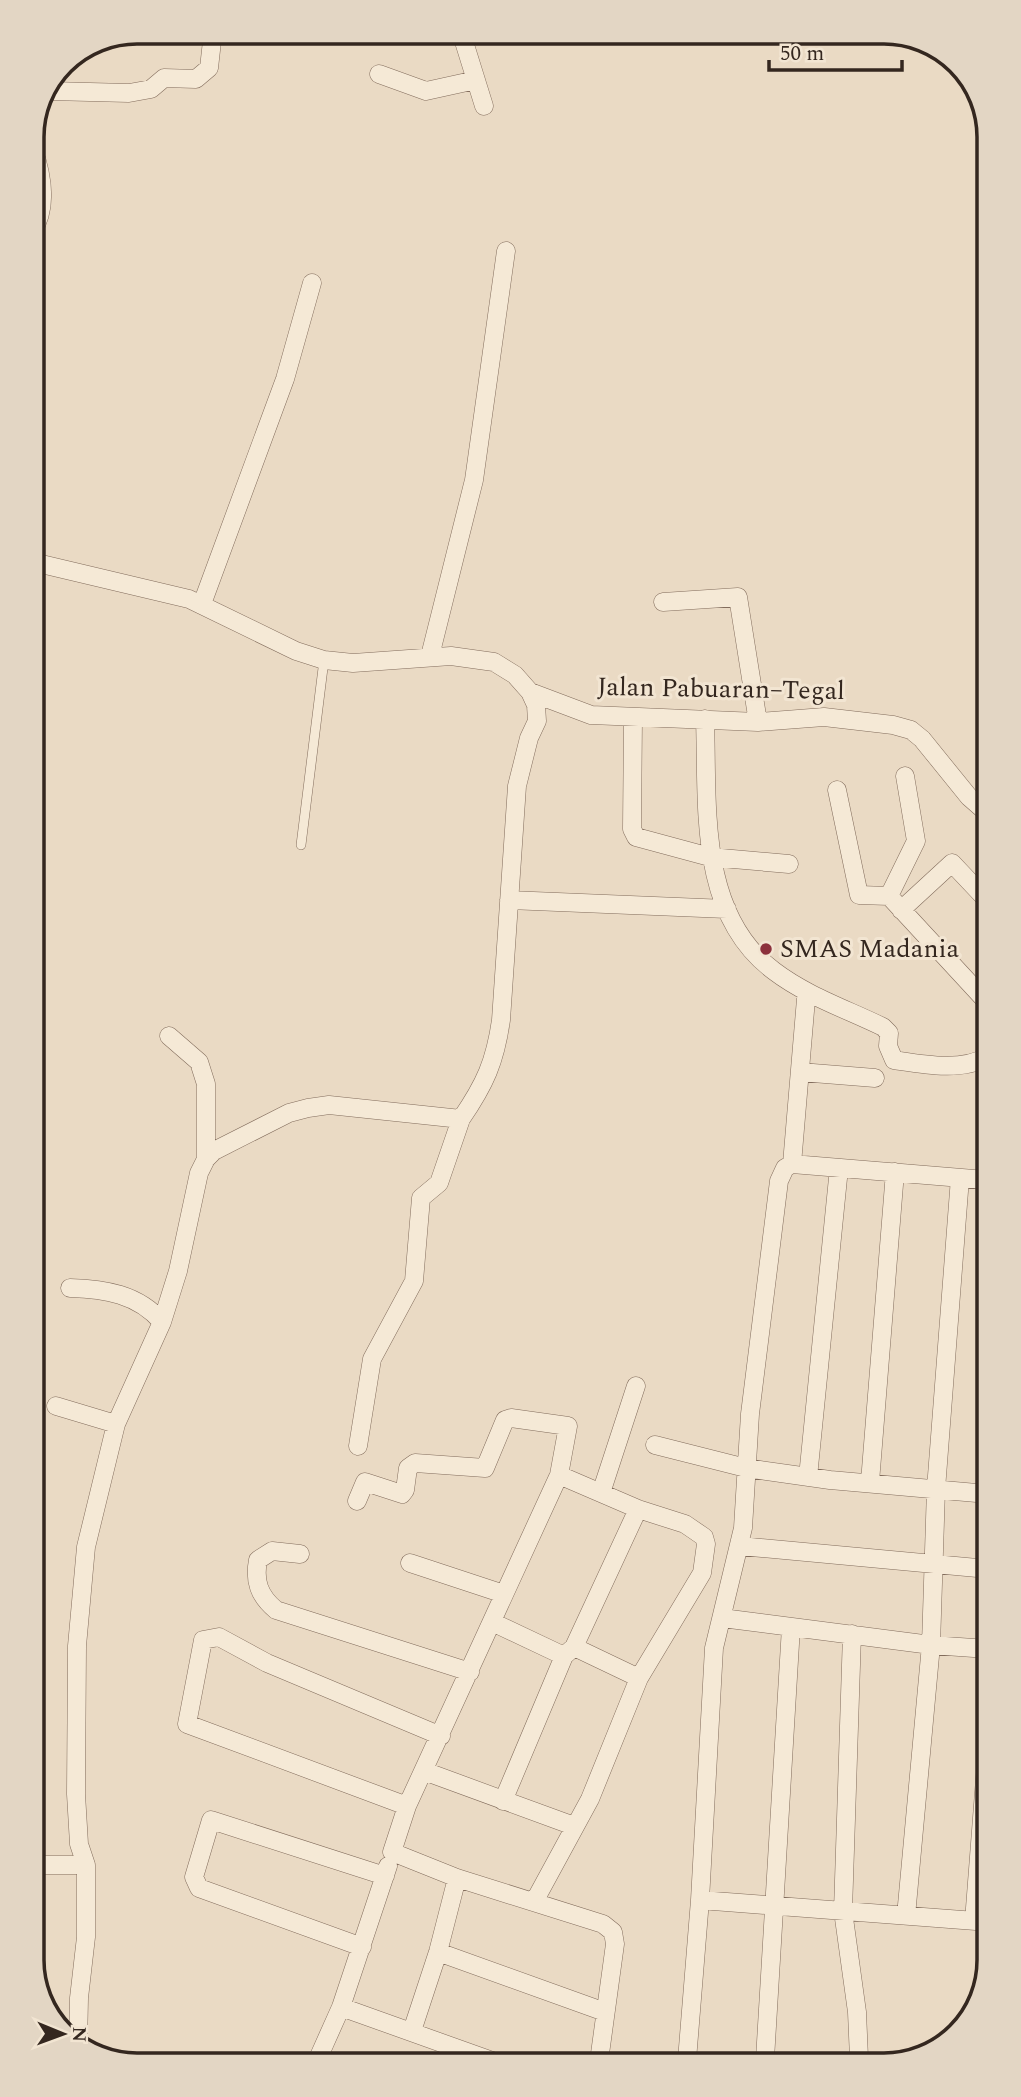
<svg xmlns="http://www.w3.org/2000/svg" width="1021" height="2097" viewBox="0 0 1021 2097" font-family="Spectral,serif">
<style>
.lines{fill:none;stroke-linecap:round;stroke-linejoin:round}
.lane-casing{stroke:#826c5c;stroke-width:10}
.street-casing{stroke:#826c5c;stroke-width:19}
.lane{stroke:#f5e9d6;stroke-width:9}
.street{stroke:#f5e9d6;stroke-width:18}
.poi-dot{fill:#8c313c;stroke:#f2e5d2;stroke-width:2.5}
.labels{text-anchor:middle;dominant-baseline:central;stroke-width:6;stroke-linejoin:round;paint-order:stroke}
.street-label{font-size:26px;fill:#34271f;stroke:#f2e5d2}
.poi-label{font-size:26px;fill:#34271f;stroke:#f2e5d2;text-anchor:start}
.rim{fill:none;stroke:#34271f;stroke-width:3.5}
</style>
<rect width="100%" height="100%" fill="#eadac4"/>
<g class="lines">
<g class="lane-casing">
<path id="lane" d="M301,845L324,660"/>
</g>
<g class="street-casing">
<path id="street" d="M461,32L484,106
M379,74L426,91L476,80
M50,91L129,93L151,89L164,78L196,79L209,68L213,32
M32,146C42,173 49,206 32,232
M33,562L189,599L296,651L324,660L353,663L451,656L494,662L515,675L530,692L591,715L758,722L824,717L893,725L911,730L922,739L969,797L985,811
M663,602L738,597L758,722
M202,604L285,379L312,283
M430,656L474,480L506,251
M633,718L632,829L636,837L710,857L789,864
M705,719C708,805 697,914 774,971C807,996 846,1009 883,1027L889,1033L888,1046L894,1060C921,1064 962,1072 986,1057
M837,790L859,895L889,896L916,841L905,776
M889,896L985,1000
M509,900L727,909
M901,910L952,863L985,898
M169,1036L199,1062L206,1084V1159
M800,1072L875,1078
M792,1164L806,999
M70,1288C105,1289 138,1294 162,1322
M56,1406L116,1424
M655,1445L746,1468L830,1480L988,1494
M358,1446L372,1359L414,1281L421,1198L439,1183L461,1119
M808,1477L839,1168
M870,1482L895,1172
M601,1493L636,1386
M357,1501L365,1482L402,1494L405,1490L408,1468L415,1463L485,1468L505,1420L511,1418L568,1426L559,1475
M740,1546L988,1569
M300,1554L272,1551L258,1560C254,1581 259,1596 276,1610L470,1672
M410,1563L504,1594
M722,1618L931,1645L988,1649
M492,1622L564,1656
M852,1634L843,1911L857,2012L859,2058
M574,1647L638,1509
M424,1771L574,1826
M503,1801L564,1656L574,1647L639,1678
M407,1806L187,1724L203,1640L219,1637L267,1663L441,1736
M39,1865H86
M700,1900L989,1922
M534,1902L590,1799L639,1678L702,1573L706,1544L704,1537L685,1524L638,1509L559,1475L407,1806L392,1852L457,1878L603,1924L613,1932L615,1944L599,2061
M906,1916L931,1645L936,1489L960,1178
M974,1921L989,1728
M362,1947L199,1888L194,1877L211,1820L385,1876
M438,1952L605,2012
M341,2007L495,2062
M412,2031L438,1952L457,1878
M78,2046L79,1998L86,1937V1865L79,1844L76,1794L77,1646L86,1547L116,1424L162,1322L178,1271L199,1173L206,1159L214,1151L289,1113L308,1108L329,1105L461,1119C485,1084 495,1062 501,1020L517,786L529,738L537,721L536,705L530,692
M765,2059L791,1627
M687,2060L700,1900L714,1648L743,1528L750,1414L779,1181L785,1168L792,1164L986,1180
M316,2063L341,2007L388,1866"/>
</g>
<use href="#lane" class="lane"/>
<use href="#street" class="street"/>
</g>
<circle class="poi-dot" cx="766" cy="949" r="7"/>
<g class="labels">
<g class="street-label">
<text transform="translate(721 689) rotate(1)">Jalan Pabuaran–Tegal</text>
</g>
<g class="poi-label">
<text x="780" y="949">SMAS Madania</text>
</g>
</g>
<path d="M0 0H1021V2097H0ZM137 44H884A93 93 0 0 1 977 137V1960A93 93 0 0 1 884 2053H137A93 93 0 0 1 44 1960V137A93 93 0 0 1 137 44Z" fill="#e3d6c4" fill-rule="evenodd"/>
<path class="rim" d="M137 44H884A93 93 0 0 1 977 137V1960A93 93 0 0 1 884 2053H137A93 93 0 0 1 44 1960V137A93 93 0 0 1 137 44Z"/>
<g transform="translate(63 2034) rotate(91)" stroke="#f2e5d2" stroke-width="5" paint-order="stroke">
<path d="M0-5L12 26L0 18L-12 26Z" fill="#34271f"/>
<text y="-10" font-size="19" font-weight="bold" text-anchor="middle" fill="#34271f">N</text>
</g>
<path d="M769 60v10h133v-10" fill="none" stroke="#34271f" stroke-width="3.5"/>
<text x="780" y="60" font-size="21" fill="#34271f" stroke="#f2e5d2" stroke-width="5" paint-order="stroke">50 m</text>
</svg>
